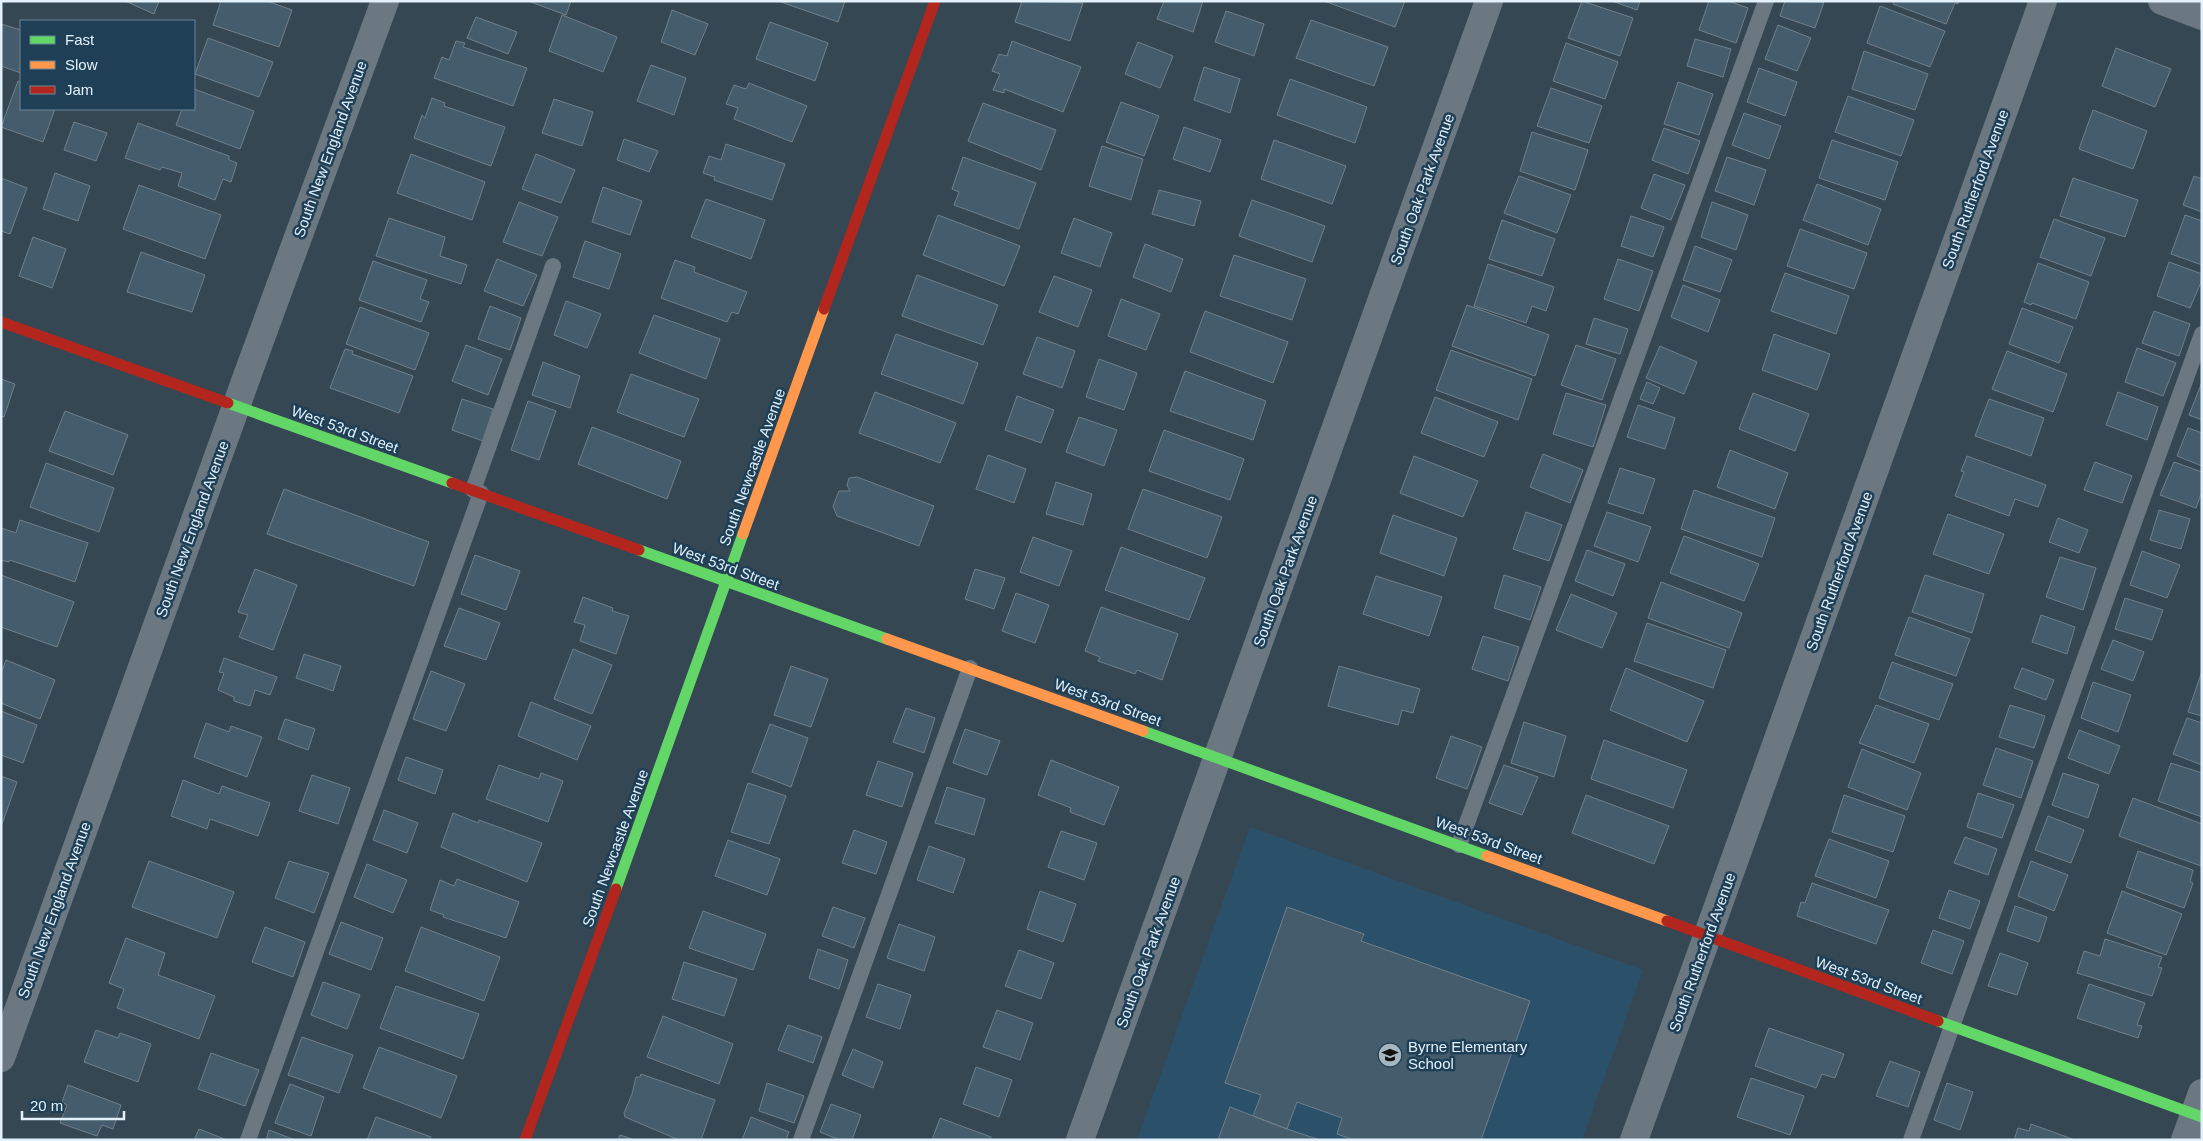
<svg xmlns="http://www.w3.org/2000/svg" width="2203" height="1141" viewBox="0 0 2203 1141" font-family="Arial,sans-serif">
<style>
.built{fill:#2b516a}
.building{fill:#445c6b;stroke:#71808b}
.lines{fill:none;stroke-linecap:round;stroke-linejoin:round}
.lane{stroke:#6b7882;stroke-width:16}
.street{stroke:#6b7882;stroke-width:28}
.fast{stroke:#63d668;stroke-width:11}
.slow{stroke:#ff974d;stroke-width:11}
.jam{stroke:#b3261e;stroke-width:11}
.labels{text-anchor:middle;dominant-baseline:central;stroke-width:5;stroke-linejoin:round;paint-order:stroke}
.street-label{font-size:15px;fill:#e2f1fc;stroke:#1e3f55}
.poi-label{font-size:15px;fill:#e2f1fc;stroke:#1e3f55;text-anchor:start}
</style>
<rect width="100%" height="100%" fill="#354753"/>
<path class="built" d="M1250,827L1643,970L1582,1140H1137Z"/>
<path class="building" d="M125,1H159L154,14Z
M221,1H267L292,10L279,47L213,25Z
M528,1H571L566,15Z
M778,1H845L838,22Z
M1022,1L1083,3L1070,41L1015,22Z
M1164,1H1203L1193,32L1157,19Z
M1324,1H1405L1395,27Z
M1582,1L1633,18L1620,56L1568,38Z
M1612,1H1640L1637,10Z
M1709,1H1728L1748,8L1736,43L1699,30Z
M1785,1L1824,2L1815,28L1780,16Z
M1894,1H1959L1958,4L1955,3L1946,24L1893,4Z
M1880,6L1945,31L1930,67L1867,43Z
M672,10L708,24L695,55L661,42Z
M1226,11L1264,24L1254,56L1215,42Z
M562,15L617,37L603,72L549,51Z
M476,17L517,32L508,54L467,38Z
M1311,20L1388,47L1374,86L1296,58Z
M770,22L828,43L815,81L756,59Z
M1,24L21,30V73L1,66Z
M1778,25L1811,38L1797,71L1765,59Z
M208,38L273,62L259,97L195,74Z
M1695,39L1731,49L1723,77L1687,66Z
M456,41L465,43L463,47L527,68L513,106L434,78L442,57L449,60Z
M1012,41L1081,67L1063,112L1004,89V93L993,90L1000,74L992,71L999,54L1007,56Z
M1138,42L1173,56L1160,88L1125,74Z
M1566,43L1618,62L1605,99L1553,81Z
M2116,48L2171,69L2155,107L2102,86Z
M1864,51L1928,74L1915,110L1852,89Z
M651,65L686,78L674,115L637,101Z
M1204,67L1240,79L1230,113L1194,100Z
M1759,68L1797,82L1785,116L1747,102Z
M1290,79L1367,107L1355,143L1277,115Z
M18,81L21,82V109H55L43,142L1,127Z
M1678,82L1713,94L1699,135L1664,124Z
M749,83L807,106L792,142L734,119L738,108L726,104L734,85L746,89Z
M1551,88L1602,106L1589,143L1537,126Z
M194,89L254,111L240,149L176,125L182,109H194Z
M1848,96L1914,120L1901,156L1835,132Z
M432,98L445,103L444,106L505,127L491,166L414,138L422,115L425,118Z
M554,99L593,112L582,146L542,133Z
M1121,102L1159,116L1144,156L1106,142Z
M983,103L1056,130L1041,170L968,141Z
M2093,110L2147,131L2133,169L2079,149Z
M1744,113L1781,126L1769,159L1732,145Z
M74,122L107,133L96,161L64,150Z
M138,123L229,156V160L237,163L231,182L223,179L215,200L178,186L182,173L162,167L160,170L125,158Z
M1184,127L1221,140L1210,172L1173,159Z
M1664,128L1700,141L1688,174L1652,160Z
M1532,132L1588,150L1575,190L1520,171Z
M624,139L658,151L649,172L617,160Z
M1274,140L1346,166L1332,204L1261,179Z
M1832,140L1898,162L1885,200L1819,178Z
M726,144L785,164L772,200L714,180L715,177L703,173L709,156L721,160Z
M1102,146L1143,159L1131,200L1089,186Z
M411,154L485,182L472,220L397,193Z
M536,154L575,170L561,203L522,189Z
M963,157L1036,183L1019,229L954,205L959,192L952,189Z
M1727,157L1766,170L1754,205L1715,191Z
M55,173L90,186L78,221L43,209Z
M1654,174L1685,185L1671,220L1641,208Z
M1519,176L1571,195L1557,233L1504,213Z
M2194,176L2202,179V212L2183,205Z
M1,178L27,188L10,234L1,231Z
M2073,178L2138,200L2125,237L2060,216Z
M1817,184L1881,209L1868,245L1803,220Z
M139,185L221,215L205,259L123,229Z
M603,187L642,201L630,235L592,222Z
M1159,190L1201,201L1194,226L1152,214Z
M706,199L765,220L751,259L691,237Z
M1252,200L1325,226L1312,262L1239,236Z
M519,202L558,217L542,256L503,242Z
M1712,202L1748,215L1736,250L1701,237Z
M938,215L1020,246L1004,286L923,255Z
M2185,215L2202,221V265L2171,254Z
M1631,216L1664,227L1653,257L1621,246Z
M389,218L445,237L440,256L467,265L461,284L376,256Z
M1074,218L1112,233L1100,267L1061,253Z
M2054,219L2105,238L2091,276L2040,257Z
M1502,220L1555,239L1542,276L1489,259Z
M1800,229L1867,253L1854,289L1787,266Z
M33,237L66,249L52,288L19,276Z
M585,241L621,254L609,289L573,277Z
M1145,244L1183,259L1171,292L1133,277Z
M1695,246L1732,260L1720,292L1683,280Z
M141,252L205,275L192,312L127,292Z
M1234,255L1306,279L1292,320L1220,296Z
M497,259L537,275L523,306L484,291Z
M1618,259L1653,271L1639,311L1604,299Z
M675,260L695,267L694,272L747,292L738,314L732,312L727,322L661,298Z
M373,261L427,280L420,299L429,302L421,322L359,300Z
M2169,262L2202,274V280L2190,308L2157,296Z
M2038,263L2089,282L2076,319L2032,303L2031,305L2024,302Z
M1488,264L1554,287L1546,311L1532,306L1526,323L1474,306Z
M1785,273L1849,296L1836,334L1771,311Z
M917,275L998,305L983,345L902,316Z
M1054,276L1092,290L1078,327L1039,312Z
M1683,285L1720,300L1708,332L1671,317Z
M1121,299L1160,314L1146,350L1108,336Z
M566,301L601,314L587,348L554,335Z
M1467,305L1549,335L1535,376L1452,346Z
M490,306L521,318L510,350L478,339Z
M360,307L429,333L415,370L346,344Z
M2022,308L2073,327L2059,363L2009,344Z
M1205,311L1288,342L1273,383L1190,352Z
M2154,311L2190,324L2179,356L2142,343Z
M654,315L720,339L706,379L639,353Z
M1594,318L1628,329L1620,354L1586,344Z
M896,334L978,363L963,404L881,374Z
M1774,334L1830,354L1817,390L1762,370Z
M1037,337L1075,351L1062,388L1023,374Z
M466,345L502,359L488,395L452,381Z
M1576,345L1616,359L1602,400L1561,385Z
M1660,346L1697,362L1684,394L1646,378Z
M2137,348L2176,363L2163,396L2125,382Z
M345,349L353,351L352,354L413,376L399,413L330,388Z
M1451,350L1532,379L1518,420L1436,390Z
M2007,351L2067,374L2053,412L1992,389Z
M1099,359L1137,373L1124,410L1086,397Z
M543,362L580,376L570,408L532,395Z
M1185,371L1266,401L1253,440L1170,411Z
M631,374L699,399L684,437L617,412Z
M1,379L15,384L4,417L1,416Z
M1647,382L1660,388L1653,404L1640,399Z
M2202,382V420L2189,415Z
M875,392L956,423L940,463L859,433Z
M2118,392L2158,407L2147,440L2106,425Z
M1566,393L1606,405L1593,447L1553,434Z
M1753,393L1809,414L1795,451L1739,429Z
M1017,396L1054,410L1041,443L1005,430Z
M1435,397L1498,422L1484,457L1421,433Z
M462,399L493,409L483,441L452,430Z
M1989,399L2044,418L2031,456L1975,436Z
M528,401L556,411L539,460L511,450Z
M1638,405L1675,418L1665,449L1627,437Z
M65,411L128,435L113,475L49,451Z
M1079,417L1117,430L1104,466L1066,452Z
M592,427L681,461L667,499L578,464Z
M2188,428L2202,433V466L2177,456Z
M1164,430L1244,459L1230,500L1149,471Z
M1730,450L1788,473L1775,509L1717,487Z
M1543,454L1583,470L1570,503L1530,487Z
M988,455L1026,469L1014,503L976,489Z
M1414,456L1478,481L1463,517L1400,493Z
M1967,456L2046,485L2038,507L2015,499L2009,516L1955,496L1964,472L1961,471Z
M2095,462L2132,476L2122,503L2084,490Z
M2174,462L2202,472V491L2196,508L2160,495Z
M46,463L114,488L99,532L30,507Z
M1620,468L1655,479L1643,514L1608,503Z
M857,477L934,506L919,546L837,516L833,506L839,491H850L847,485L849,478Z
M1056,482L1092,494L1083,525L1046,514Z
M284,489L429,542L414,586L267,534Z
M1143,489L1222,517L1207,558L1128,529Z
M1694,490L1775,518L1762,557L1681,529Z
M2159,510L2190,519L2181,549L2150,540Z
M1526,512L1562,525L1549,561L1513,549Z
M1607,512L1651,527L1638,562L1594,546Z
M1948,514L2004,534L1989,574L1933,554Z
M1393,515L1457,538L1444,576L1380,553Z
M2058,518L2088,530L2079,553L2049,542Z
M20,520L88,543L75,582L10,560L9,562L1,560V528L16,533Z
M1684,536L1759,564L1744,601L1670,573Z
M1033,537L1072,551L1059,586L1020,572Z
M1121,547L1205,578L1189,620L1105,590Z
M1587,550L1625,564L1613,596L1575,581Z
M2142,551L2180,565L2167,598L2130,585Z
M475,555L520,571L506,610L461,594Z
M2060,557L2096,568L2083,610L2046,597Z
M255,569L297,585L273,650L239,637L248,615L238,612Z
M975,569L1005,578L994,609L965,599Z
M1,575L74,602L57,647L1,627Z
M1504,575L1541,587L1530,620L1494,608Z
M1925,575L1984,594L1972,633L1912,612Z
M1376,576L1442,597L1429,636L1363,614Z
M1661,582L1742,613L1729,648L1648,618Z
M1016,593L1049,605L1035,643L1002,631Z
M1571,594L1617,613L1602,648L1556,630Z
M583,597L613,608L612,611L629,616L616,654L580,641L585,625L574,622Z
M2125,598L2163,610L2152,640L2115,629Z
M1101,607L1178,634L1162,680L1137,670L1135,674L1098,661L1100,657L1085,651Z
M459,608L500,623L486,660L444,646Z
M2041,615L2075,627L2067,654L2032,642Z
M1909,617L1970,639L1956,676L1895,655Z
M1647,623L1726,650L1713,688L1634,661Z
M1483,636L1519,647L1508,681L1472,669Z
M2113,640L2144,652L2133,681L2101,669Z
M573,649L612,665L592,714L554,699Z
M304,654L341,666L333,691L296,678Z
M224,658L277,677L270,695L255,690L250,706L234,701V697L218,690L224,673L219,672Z
M6,660L55,680L40,719L1,703V673Z
M1892,662L1953,684L1939,720L1879,698Z
M791,666L828,679L811,727L774,715Z
M1339,666L1420,689L1413,713L1402,710L1398,725L1328,706Z
M1626,668L1704,701L1687,742L1610,710Z
M2022,668L2054,680L2046,700L2014,688Z
M431,671L465,684L446,731L413,719Z
M2201,674H2202V716L2188,712Z
M2093,682L2131,695L2118,732L2081,718Z
M531,702L591,726L577,760L518,736Z
M1876,705L1929,724L1914,763L1859,743Z
M2010,705L2045,716L2034,748L1999,737Z
M906,708L935,718L924,753L893,742Z
M1,711L37,725L23,763L1,755Z
M2187,718L2202,723V765L2173,754Z
M285,719L315,729L308,750L278,739Z
M1524,722L1566,736L1554,777L1511,763Z
M206,723L229,732L231,726L262,737L247,777L194,757Z
M770,724L808,738L791,787L752,772Z
M965,729L1000,741L987,775L953,763Z
M2079,730L2120,746L2109,774L2068,758Z
M1451,736L1482,747L1467,789L1436,778Z
M1604,740L1687,770L1673,808L1591,779Z
M1996,748L2033,761L2021,798L1983,785Z
M1862,749L1921,773L1907,810L1848,787Z
M406,757L443,770L435,794L398,780Z
M1051,760L1119,787L1104,825L1070,812L1071,808L1038,795Z
M878,761L913,773L902,807L866,795Z
M2171,763L2202,773V817L2158,801Z
M499,765L539,779L541,773L563,781L548,822L486,799Z
M1504,765L1538,777L1522,815L1489,803Z
M2063,773L2099,785L2088,818L2052,805Z
M312,775L350,788L338,824L299,811Z
M1,776L17,782L2,824H1Z
M183,780L219,794L222,786L270,803L258,836L210,819L207,829L171,816Z
M748,783L786,796L769,844L731,832Z
M947,787L985,799L974,835L935,823Z
M1978,793L2014,805L2002,838L1967,827Z
M1586,795L1669,826L1654,864L1572,833Z
M1844,795L1905,816L1893,852L1832,832Z
M2133,798L2202,824L2201,866L2119,836Z
M384,810L418,823L407,853L373,840Z
M453,813L478,823L479,820L542,843L527,882L441,847Z
M2048,816L2084,830L2071,863L2035,850Z
M854,830L887,842L876,874L842,863Z
M1061,831L1097,843L1084,880L1048,867Z
M1965,837L1997,849L1988,875L1954,863Z
M1829,839L1889,861L1876,898L1815,876Z
M728,840L780,859L767,895L715,876Z
M929,846L965,859L953,893L917,880Z
M2138,851L2193,870L2190,882L2193,883L2184,908L2126,887Z
M149,861L234,892L217,938L132,907Z
M289,861L329,873L314,913L275,898Z
M2031,861L2068,875L2054,911L2018,896Z
M367,864L407,880L393,913L354,897Z
M457,879L519,902L506,938L443,917L444,915L430,910L440,880L454,886Z
M1812,883L1889,910L1876,944L1797,916L1801,902L1805,903Z
M1949,890L1980,901L1970,929L1939,918Z
M1040,891L1076,904L1063,942L1027,929Z
M2122,891L2182,914L2166,955L2107,933Z
M2015,906L2047,917L2039,942L2007,931Z
M833,907L865,918L854,948L822,936Z
M1287,907L1364,934L1361,941L1530,1001L1481,1140H1354L1337,1134L1342,1118L1297,1102L1287,1129L1253,1116L1261,1095L1225,1083Z
M703,911L766,934L753,970L689,948Z
M341,922L383,938L371,970L329,954Z
M899,924L935,937L924,971L887,958Z
M265,927L305,942L293,977L252,962Z
M421,927L500,957L484,1001L405,971Z
M1933,930L1964,941L1952,974L1921,963Z
M126,938L165,953L158,975L215,996L199,1039L117,1008L124,989L109,983Z
M2105,939L2162,957L2158,967L2162,968L2152,996L2077,973L2084,951L2100,956Z
M818,949L848,960L839,989L809,978Z
M1019,950L1054,963L1041,999L1005,986Z
M2000,953L2028,963L2017,995L1988,986Z
M684,962L737,979L724,1016L672,999Z
M323,982L360,995L347,1029L311,1015Z
M878,984L911,995L900,1029L866,1017Z
M2089,984L2145,1003L2137,1025L2142,1026L2138,1038L2077,1018Z
M396,986L479,1014L463,1059L380,1028Z
M997,1010L1033,1023L1020,1060L983,1047Z
M663,1016L733,1044L719,1084L647,1057Z
M788,1025L822,1037L813,1063L778,1050Z
M1769,1028L1844,1054L1835,1078L1822,1074L1816,1088L1755,1066Z
M96,1030L118,1038L120,1033L151,1044L138,1082L84,1062Z
M302,1037L353,1055L339,1093L288,1075Z
M379,1047L457,1076L441,1118L363,1088Z
M853,1049L883,1062L873,1088L842,1075Z
M211,1053L259,1070L245,1106L198,1089Z
M1890,1061L1920,1072L1908,1107L1876,1096Z
M976,1067L1012,1080L999,1117L963,1104Z
M641,1074L715,1100L701,1140H679L625,1117L624,1113L632,1094L636,1077H640Z
M1751,1078L1804,1096L1790,1135L1737,1117Z
M767,1083L804,1096L794,1123L759,1111Z
M1947,1083L1973,1092L1960,1130L1934,1120Z
M290,1084L324,1097L311,1136L275,1123Z
M68,1085L121,1105L113,1129L102,1125L97,1136L60,1123L67,1105L62,1102Z
M831,1104L861,1115L852,1140H840L820,1132Z
M1230,1107L1287,1129L1320,1140H1218Z
M376,1117L431,1137L430,1140H367Z
M751,1117L789,1132L786,1140H742Z
M940,1118L991,1137V1140H932Z
M2031,1124L2075,1140H2014L2018,1128L2029,1131Z
M199,1129L227,1140H194Z
M269,1130L295,1140H266Z
M620,1135L635,1140H618Z"/>
<g class="lines">
<path class="lane" d="M473,490L553,266
M1459,845L1766,1
M248,1140L481,493
M801,1140L970,668
M1911,1140L2202,334"/>
<path class="street" d="M2162,1L2202,16
M1,1058L251,365L385,1
M1080,1140L1489,1
M1634,1140L2043,1
M2185,1140L2202,1093"/>
<path class="fast" d="M228,403L452,483
M639,550L887,639
M1143,731L1487,856
M616,889L743,534
M1938,1021L2202,1117"/>
<path class="slow" d="M743,534L824,309
M887,639L1143,731
M1487,856L1667,921"/>
<path class="jam" d="M824,309L935,1
M1,322L228,403
M452,483L639,550
M1667,921L1938,1021
M525,1140L616,889"/>
</g>
<defs>
<g id="school-disc" transform="scale(1.25)"><circle r="9.5" fill="#a5b6c1" stroke="#1e3f55"/><path d="M0-5L7-2L0 1L-7-2ZM-4 1L0 2.5L4 1V4Q0 6-4 4Z" fill="#111"/></g>
</defs>
<g fill-rule="evenodd">
<use href="#school-disc" x="1390" y="1055"/>
</g>
<g class="labels">
<g class="street-label">
<text transform="translate(330 149) rotate(-70)">South New England Avenue</text>
<text transform="translate(1422 189) rotate(-70)">South Oak Park Avenue</text>
<text transform="translate(1975 189) rotate(-70)">South Rutherford Avenue</text>
<text transform="translate(345 429) rotate(20)">West 53rd Street</text>
<text transform="translate(752 467) rotate(-70)">South Newcastle Avenue</text>
<text transform="translate(192 529) rotate(-70)">South New England Avenue</text>
<text transform="translate(726 566) rotate(20)">West 53rd Street</text>
<text transform="translate(1285 571) rotate(-70)">South Oak Park Avenue</text>
<text transform="translate(1839 571) rotate(-70)">South Rutherford Avenue</text>
<text transform="translate(1108 702) rotate(20)">West 53rd Street</text>
<text transform="translate(1489 840) rotate(20)">West 53rd Street</text>
<text transform="translate(615 848) rotate(-70)">South Newcastle Avenue</text>
<text transform="translate(54 910) rotate(-70)">South New England Avenue</text>
<text transform="translate(1148 952) rotate(-70)">South Oak Park Avenue</text>
<text transform="translate(1702 952) rotate(-70)">South Rutherford Avenue</text>
<text transform="translate(1869 980) rotate(20)">West 53rd Street</text>
</g>
<g class="poi-label">
<text x="1408" y="1046">Byrne Elementary<tspan x="1408" dy="17">School</tspan></text>
</g>
</g>
<rect width="2203" height="1141" fill="none" stroke="#e2f1fc" stroke-width="5"/>
<rect x="20" y="20" width="175" height="90" fill="#1e3f55" stroke="#6c8698"/>
<rect x="30" y="36" width="25" height="8" fill="#63d668" stroke="#6c8698"/>
<text x="65" y="45" font-size="15" fill="#e2f1fc">Fast</text>
<rect x="30" y="61" width="25" height="8" fill="#ff974d" stroke="#6c8698"/>
<text x="65" y="70" font-size="15" fill="#e2f1fc">Slow</text>
<rect x="30" y="86" width="25" height="8" fill="#b3261e" stroke="#6c8698"/>
<text x="65" y="95" font-size="15" fill="#e2f1fc">Jam</text>
<path d="M22 1111v8h102v-8" fill="none" stroke="#e2f1fc" stroke-width="2.5"/>
<text x="30" y="1111" font-size="15" fill="#e2f1fc" stroke="#1e3f55" stroke-width="4" paint-order="stroke">20 m</text>
</svg>
